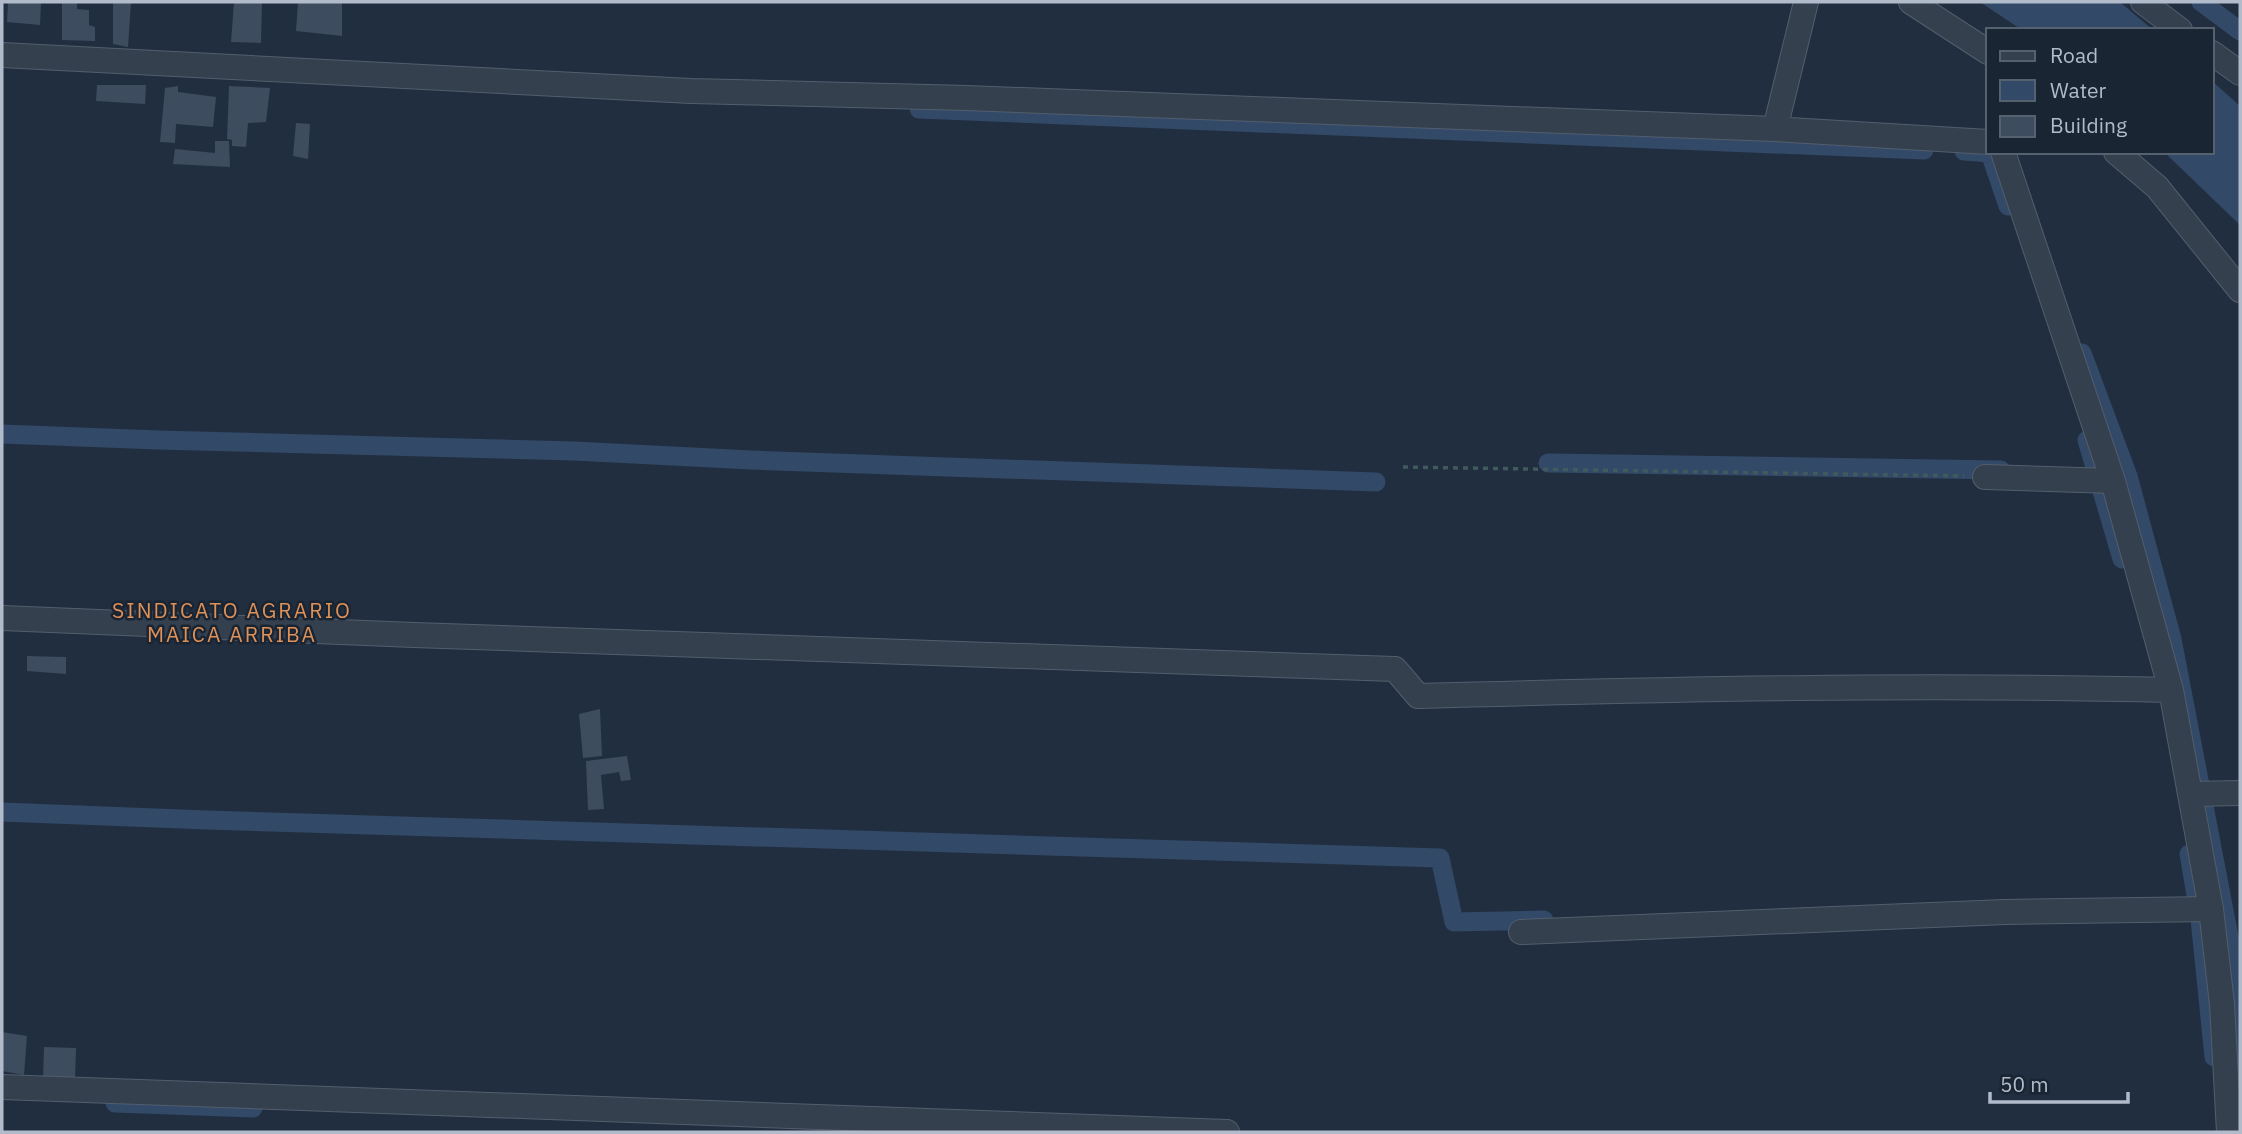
<svg xmlns="http://www.w3.org/2000/svg" width="2242" height="1134" viewBox="0 0 2242 1134" font-family="'IBM Plex Sans',sans-serif">
<style>
.water{fill:#334968}
.lines{fill:none;stroke-linecap:round;stroke-linejoin:round}
.canal{stroke:#334968;stroke-width:19}
.building{fill:#3d4c5f}
.minor-casing{stroke:#535e6d;stroke-width:26}
.path{stroke:#415a5d;stroke-width:3.5;stroke-dasharray:5 5;stroke-linecap:butt}
.minor{stroke:#35404f;stroke-width:24}
.labels{text-anchor:middle;dominant-baseline:central;stroke-width:5;stroke-linejoin:round;paint-order:stroke}
.neighbourhood-label{font-size:21px;letter-spacing:2px;fill:#df9157;stroke:#1a2534}
</style>
<rect width="100%" height="100%" fill="#212e3f"/>
<path class="water" d="M1980,2H2120L2153,30H2022Z
M2212,81L2240,106V225L2164,152H2212Z"/>
<g class="lines">
<path class="canal" d="M2201,2L2240,31
M919,109L1924,150
M1964,151L1990,153L2008,206
M2082,353L2128,476L2172,639L2231,947L2240,1075
M2,434L158,440L574,451L751,460L1376,482
M2087,440L2122,559
M1548,463L2001,470
M2,812L207,820L1440,858L1454,922L1544,920
M2189,854L2200,919L2214,1057
M115,1103L253,1108"/>
</g>
<path class="building" d="M8,2H41L40,25L7,22Z
M62,2H77V9L89,10V25L95,27V41L62,40Z
M113,2H131L128,47L113,44Z
M234,2H262L261,43L231,42Z
M298,2H342V36L296,31Z
M97,85H146L145,104L96,101Z
M178,86V92L216,97L213,127L176,124L175,143L160,142L165,88Z
M229,86L270,88L266,122L248,123L246,147L232,146V140L227,139Z
M296,123L310,124L308,159L293,156Z
M215,141H229L230,167L173,164L175,149L215,153Z
M27,656L66,657V674L27,671Z
M600,709L602,756L583,758L579,714Z
M627,756L631,780L621,781L619,772L601,775L604,809L588,810L586,761Z
M2,1032L27,1036L24,1075L2,1071Z
M44,1047L76,1048L75,1080L43,1079Z"/>
<g class="lines">
<g class="minor-casing">
<path id="minor" d="M1911,2L1988,52
M2143,2L2180,30
M2212,53L2240,73
M2,55L691,91L967,98L1775,129L1988,142
M1775,129L1806,2
M2003,152L2113,481L2171,690L2211,909L2222,1004L2229,1132
M2116,152L2157,187L2240,290
M1985,477L2113,481
M2,618L414,635L1395,669L1418,696C1669,689 1920,684 2171,690
M2190,794L2240,793
M1521,932L2005,912L2211,909
M2,1087L1227,1132"/>
</g>
<path class="path" d="M1403,467L1964,476"/>
<use href="#minor" class="minor"/>
</g>
<g class="labels">
<g class="neighbourhood-label">
<text x="232" y="610">SINDICATO AGRARIO<tspan x="232" dy="24">MAICA ARRIBA</tspan></text>
</g>
</g>
<rect width="2242" height="1134" fill="none" stroke="#b1bbca" stroke-width="7"/>
<rect x="1986" y="28" width="228" height="126" fill="#1a2534" stroke="#566170" stroke-width="2"/>
<rect x="2000" y="51" width="35" height="10" fill="#35404f" stroke="#566170" stroke-width="2"/>
<text x="2050" y="63" font-size="21" fill="#b1bbca">Road</text>
<rect x="2000" y="80" width="35" height="21" fill="#334968" stroke="#566170" stroke-width="2"/>
<text x="2050" y="98" font-size="21" fill="#b1bbca">Water</text>
<rect x="2000" y="116" width="35" height="21" fill="#3d4c5f" stroke="#566170" stroke-width="2"/>
<text x="2050" y="133" font-size="21" fill="#b1bbca">Building</text>
<path d="M1990 1092v10h138v-10" fill="none" stroke="#b1bbca" stroke-width="3.5"/>
<text x="2000" y="1092" font-size="21" fill="#b1bbca" stroke="#1a2534" stroke-width="5" paint-order="stroke">50 m</text>
</svg>
